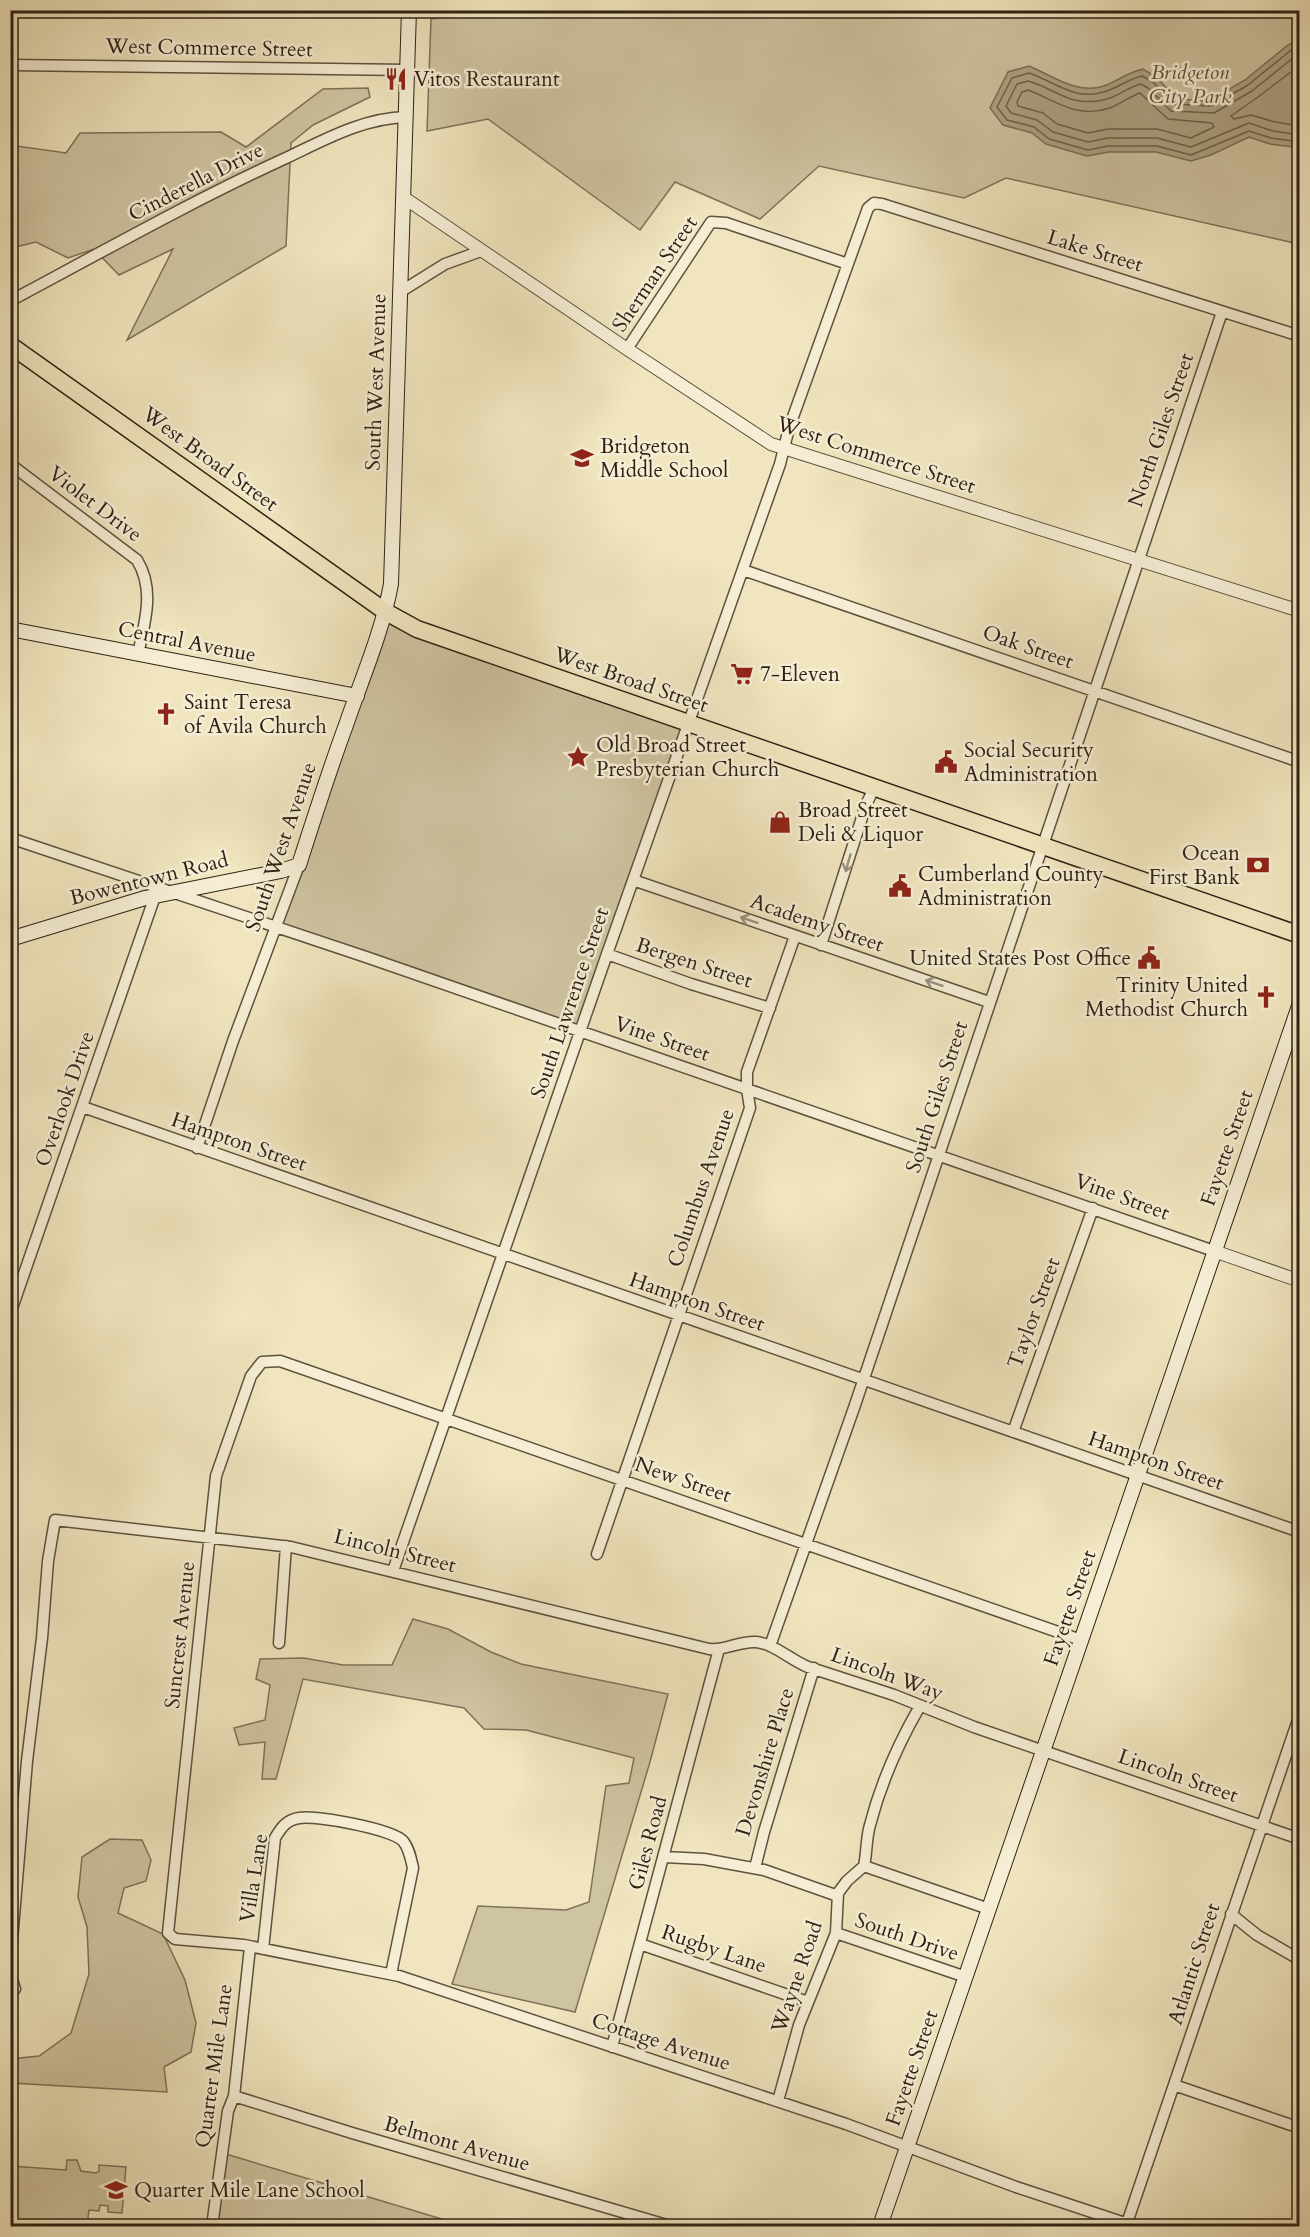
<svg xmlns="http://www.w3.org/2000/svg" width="1310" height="2237" viewBox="0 0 1310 2237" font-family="Cardo,serif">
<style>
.green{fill:#cfc4a1;stroke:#7e725a;stroke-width:1.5}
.water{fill:#aea284;stroke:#7a6e57;stroke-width:1.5}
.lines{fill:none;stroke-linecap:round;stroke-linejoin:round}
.shore{stroke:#6e624c;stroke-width:1.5}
.minor-casing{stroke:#5e523e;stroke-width:13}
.tertiary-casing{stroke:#5e523e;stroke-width:14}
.secondary-casing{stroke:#2d2114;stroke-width:16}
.trunk-casing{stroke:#2d2114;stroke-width:19}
.minor{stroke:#f5eed5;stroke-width:10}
.tertiary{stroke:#f5eed5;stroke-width:12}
.secondary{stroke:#f5eed5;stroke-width:14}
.trunk{stroke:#f0e5be;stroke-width:16}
.oneway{stroke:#9b927e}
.labels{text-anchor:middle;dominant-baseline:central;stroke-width:5;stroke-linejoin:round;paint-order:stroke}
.street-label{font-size:21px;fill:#2d2114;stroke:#f5eed5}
.park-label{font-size:21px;font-style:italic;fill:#5e523e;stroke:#f5eed5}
.poi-label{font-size:21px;fill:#2d2114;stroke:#f5eed5;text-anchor:start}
</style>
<rect width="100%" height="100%" fill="#f0e5be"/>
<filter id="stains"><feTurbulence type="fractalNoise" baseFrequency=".00333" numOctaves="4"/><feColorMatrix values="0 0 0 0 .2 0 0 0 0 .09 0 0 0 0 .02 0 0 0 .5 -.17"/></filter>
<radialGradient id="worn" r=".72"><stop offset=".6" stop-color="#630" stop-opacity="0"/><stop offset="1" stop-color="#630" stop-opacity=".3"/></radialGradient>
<path class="green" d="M459,11H1299V244L1006,178L964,198L819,166L760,219L675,182L640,230L488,119L427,131L431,19L453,16Z
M368,88L370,97L313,125L291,143L286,246L127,340L173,249L119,275L94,249L68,258L36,242L11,248L10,145L66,153L80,133L221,132L246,147L323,89Z
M386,612L688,724L580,1032L275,927Z
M413,1619L448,1629L491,1652L521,1664L668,1694L650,1762L575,2012L452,1984L478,1906L566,1910L589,1902L606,1786L629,1783L634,1758L526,1730L484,1729L464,1708L303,1679L276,1779H262L265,1742L239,1745L234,1728L265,1720L270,1685L256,1679L260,1659L304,1658L343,1665H392Z
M110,1839L142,1840L151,1860L146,1881L124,1888L118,1913L163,1934L185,1980L196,2023L191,2052L164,2067L167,2092L11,2083L10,2059L39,2056L71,2033L89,1974L87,1927L78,1897L82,1857Z
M226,2154L465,2226H217Z
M67,2160H77L81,2171L96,2173L99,2171V2165L126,2167L122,2213L108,2212V2206L100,2205L99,2211L89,2210L87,2226H11V2166L66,2170Z"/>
<path class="water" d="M1299,41V148L1270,144L1249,137L1211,155L1191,161L1156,152H1109L1087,156L1046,144L1032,133L1003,125L990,108L1008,72L1029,66C1053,76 1077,95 1104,86C1119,80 1126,73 1143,69L1156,77L1177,99L1209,101L1245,80L1288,45Z"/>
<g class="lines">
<path class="shore" d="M1300,47L1290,51L1248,85L1211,106L1174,104L1153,82L1142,76C1128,79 1118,88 1104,92C1075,101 1055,82 1029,73L1012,78L997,107L1007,120L1034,127L1049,139L1088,150L1108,146H1157L1191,155L1249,131L1271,138L1300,142
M1300,55L1294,57L1252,91L1214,113L1171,111L1148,88L1141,84C1127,87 1117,98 1103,100C1068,107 1057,89 1028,81L1017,84L1006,106L1011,113L1037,120L1053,132L1088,142L1108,138H1157L1191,147L1249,123L1273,131L1300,135
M1300,65L1258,97L1231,116L1234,119L1251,115L1275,122L1300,126
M1028,90C1057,101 1076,119 1110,108C1120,104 1131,96 1140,93L1168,119L1212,123L1214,127L1191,138L1157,129H1108L1088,133L1057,124L1043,113L1018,106L1017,102L1022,92Z"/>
<g class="minor-casing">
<path id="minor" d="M10,65L407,70
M400,292L445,264L481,251
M10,301C102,252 192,201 286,158C324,140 363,118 406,117
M627,349L711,222L726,223L848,264
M10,464L137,560C155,589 145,622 138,654
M743,570L1300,762
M10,838L366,957L1214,1251
M633,880L989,1002
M821,945L866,805L874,788
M607,954L691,984L770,1008
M83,1107L1300,1532
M197,1148L233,1041L299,865
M10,1314L155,896
M1013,1432L1093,1208
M597,1554L750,1108L747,1089V1072L795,936
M393,1571L607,954L780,464L789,428L868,208L874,203L882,204L1300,336
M1081,1640L280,1361L262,1362L251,1376L216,1476L168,1933L175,1939L244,1945L399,1976L846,2124L1016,2187L1134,2226
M279,1643L286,1546
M770,1646L855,1405L1222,312
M664,1857L704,1859L764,1870L838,1896
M864,1866L989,1909
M755,1868L764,1832L814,1668
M1231,1914L1257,1935L1300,1960
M836,1933L966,1977
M640,1944L808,2002
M263,1949L275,1838C281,1828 286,1820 299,1818C316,1815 392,1829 403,1841C409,1848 411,1859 413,1868L391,1974
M10,1964L27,1761L42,1638L48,1561L55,1520L291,1547L709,1649C725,1651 738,1641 756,1642C775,1644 790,1660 808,1667L894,1695L974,1727L1300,1839
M10,1973L15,1989
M612,2047L719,1649
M1174,2085L1300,2128
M234,2096L352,2133L670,2226
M778,2101L799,2025L836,1933L838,1893L847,1881L864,1866C867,1852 866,1838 870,1825C881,1782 898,1744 920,1706
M212,2226L228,2111L234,2096L250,1947
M1126,2226L1300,1714"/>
</g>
<g class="tertiary-casing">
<path id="tertiary" d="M403,197L627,349L771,444L1300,611
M1214,1251L1300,1281"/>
</g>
<g class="secondary-casing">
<path id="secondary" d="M10,629L357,696
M10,939L145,898L281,871L299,865C314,818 329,771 346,725C362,678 382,633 391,584L409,10
M880,2226L1300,1003"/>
</g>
<g class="trunk-casing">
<path id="trunk" d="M10,345L386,612L417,629L1300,935"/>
</g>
<use href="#minor" class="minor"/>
<use href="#tertiary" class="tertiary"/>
<use href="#secondary" class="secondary"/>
<use href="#trunk" class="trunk"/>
</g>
<defs><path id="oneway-shaft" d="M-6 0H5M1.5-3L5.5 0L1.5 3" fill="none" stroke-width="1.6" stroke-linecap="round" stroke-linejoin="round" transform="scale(1.5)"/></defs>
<g class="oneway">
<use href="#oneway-shaft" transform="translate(848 863) rotate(106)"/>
<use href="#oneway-shaft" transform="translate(749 920) rotate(-161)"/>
<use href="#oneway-shaft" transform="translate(934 983) rotate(-161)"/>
</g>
<defs>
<g id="restaurant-bare" transform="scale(1.8)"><path d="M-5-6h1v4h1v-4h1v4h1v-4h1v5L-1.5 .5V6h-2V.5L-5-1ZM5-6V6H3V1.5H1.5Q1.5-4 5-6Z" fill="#8f2418" stroke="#f5eed5" stroke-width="2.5" paint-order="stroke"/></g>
<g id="school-bare" transform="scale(1.8)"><path d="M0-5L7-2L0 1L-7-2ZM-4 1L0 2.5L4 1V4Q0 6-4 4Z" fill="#8f2418" stroke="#f5eed5" stroke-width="2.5" paint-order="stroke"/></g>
<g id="supermarket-bare" transform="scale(1.8)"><path d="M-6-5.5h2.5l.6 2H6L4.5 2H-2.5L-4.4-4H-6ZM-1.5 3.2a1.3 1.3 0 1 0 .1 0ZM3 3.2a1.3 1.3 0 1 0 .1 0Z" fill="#8f2418" stroke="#f5eed5" stroke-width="2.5" paint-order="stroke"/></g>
<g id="church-bare" transform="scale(1.8)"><path d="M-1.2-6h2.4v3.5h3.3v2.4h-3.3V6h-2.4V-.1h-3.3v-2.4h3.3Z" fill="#8f2418" stroke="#f5eed5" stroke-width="2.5" paint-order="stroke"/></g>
<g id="sight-bare" transform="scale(1.8)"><path d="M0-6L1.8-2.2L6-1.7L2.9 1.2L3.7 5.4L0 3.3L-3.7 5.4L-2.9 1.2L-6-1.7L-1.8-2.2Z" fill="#8f2418" stroke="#f5eed5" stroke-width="2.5" paint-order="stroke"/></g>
<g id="civic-bare" transform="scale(1.8)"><path d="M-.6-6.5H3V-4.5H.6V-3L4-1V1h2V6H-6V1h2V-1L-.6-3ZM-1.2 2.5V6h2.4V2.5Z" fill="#8f2418" stroke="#f5eed5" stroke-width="2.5" paint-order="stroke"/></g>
<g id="shop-bare" transform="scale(1.8)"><path d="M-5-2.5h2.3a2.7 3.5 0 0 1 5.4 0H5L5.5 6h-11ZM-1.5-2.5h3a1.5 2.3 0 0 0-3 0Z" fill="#8f2418" stroke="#f5eed5" stroke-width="2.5" paint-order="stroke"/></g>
<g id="bank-bare" transform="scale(1.8)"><path d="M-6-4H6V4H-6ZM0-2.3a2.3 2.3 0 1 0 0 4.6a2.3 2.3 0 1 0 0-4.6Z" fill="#8f2418" stroke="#f5eed5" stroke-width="2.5" paint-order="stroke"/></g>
</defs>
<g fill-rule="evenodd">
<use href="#restaurant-bare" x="396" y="79"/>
<use href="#school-bare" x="582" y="458"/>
<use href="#supermarket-bare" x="742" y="674"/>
<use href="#church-bare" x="166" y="714"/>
<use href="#sight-bare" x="578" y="757"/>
<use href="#civic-bare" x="946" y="762"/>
<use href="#shop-bare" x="780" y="822"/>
<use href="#bank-bare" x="1258" y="865"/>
<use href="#civic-bare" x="900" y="886"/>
<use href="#civic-bare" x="1149" y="958"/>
<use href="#church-bare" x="1266" y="997"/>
<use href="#school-bare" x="116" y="2190"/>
</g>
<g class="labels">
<g class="street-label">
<text transform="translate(209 48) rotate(1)">West Commerce Street</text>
<text transform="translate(196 182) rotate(-27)">Cinderella Drive</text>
<text transform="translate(1095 251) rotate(17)">Lake Street</text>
<text transform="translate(655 274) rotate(-56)">Sherman Street</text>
<text transform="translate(376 382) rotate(-88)">South West Avenue</text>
<text transform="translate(1161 430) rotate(-71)">North Giles Street</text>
<text transform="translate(876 455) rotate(18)">West Commerce Street</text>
<text transform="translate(210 459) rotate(36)">West Broad Street</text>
<text transform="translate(95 504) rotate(37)">Violet Drive</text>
<text transform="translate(187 642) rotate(11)">Central Avenue</text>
<text transform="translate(1028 647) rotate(19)">Oak Street</text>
<text transform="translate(631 680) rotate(19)">West Broad Street</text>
<text transform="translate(281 847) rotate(-71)">South West Avenue</text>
<text transform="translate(149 879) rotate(-14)">Bowentown Road</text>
<text transform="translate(817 923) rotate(19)">Academy Street</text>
<text transform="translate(694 963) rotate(18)">Bergen Street</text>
<text transform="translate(570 1003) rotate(-71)">South Lawrence Street</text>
<text transform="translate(662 1039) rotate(19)">Vine Street</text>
<text transform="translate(937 1097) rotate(-72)">South Giles Street</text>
<text transform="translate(65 1099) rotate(-71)">Overlook Drive</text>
<text transform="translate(239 1142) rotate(19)">Hampton Street</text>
<text transform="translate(1227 1148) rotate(-71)">Fayette Street</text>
<text transform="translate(701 1188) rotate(-71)">Columbus Avenue</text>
<text transform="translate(1122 1197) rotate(20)">Vine Street</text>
<text transform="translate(697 1302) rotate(19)">Hampton Street</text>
<text transform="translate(1034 1313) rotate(-70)">Taylor Street</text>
<text transform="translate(1156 1461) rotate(19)">Hampton Street</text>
<text transform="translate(683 1480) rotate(19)">New Street</text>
<text transform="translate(395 1551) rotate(14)">Lincoln Street</text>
<text transform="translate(1070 1608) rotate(-71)">Fayette Street</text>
<text transform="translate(180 1635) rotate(-84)">Suncrest Avenue</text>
<text transform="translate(887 1674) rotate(20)">Lincoln Way</text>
<text transform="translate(765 1762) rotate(-73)">Devonshire Place</text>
<text transform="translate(1178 1776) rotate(19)">Lincoln Street</text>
<text transform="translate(648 1843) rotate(-75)">Giles Road</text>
<text transform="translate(254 1878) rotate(-81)">Villa Lane</text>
<text transform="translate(907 1937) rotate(19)">South Drive</text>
<text transform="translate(714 1949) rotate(19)">Rugby Lane</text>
<text transform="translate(1194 1964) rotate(-72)">Atlantic Street</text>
<text transform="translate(797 1977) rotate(-71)">Wayne Road</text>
<text transform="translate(661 2042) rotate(18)">Cottage Avenue</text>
<text transform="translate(214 2066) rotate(-82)">Quarter Mile Lane</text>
<text transform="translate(912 2068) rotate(-71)">Fayette Street</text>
<text transform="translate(457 2144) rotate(16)">Belmont Avenue</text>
</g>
<g class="park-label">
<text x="1190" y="72">Bridgeton<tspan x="1190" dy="24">City Park</tspan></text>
</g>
<g class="poi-label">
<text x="414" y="79">Vitos Restaurant</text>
<text x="600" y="446">Bridgeton<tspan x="600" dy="24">Middle School</tspan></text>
<text x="760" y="674">7-Eleven</text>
<text x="184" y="702">Saint Teresa<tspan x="184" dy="24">of Avila Church</tspan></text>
<text x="596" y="745">Old Broad Street<tspan x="596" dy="24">Presbyterian Church</tspan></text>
<text x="964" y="750">Social Security<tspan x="964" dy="24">Administration</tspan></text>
<text x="798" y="810">Broad Street<tspan x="798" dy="24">Deli &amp; Liquor</tspan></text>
<text x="1240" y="853" text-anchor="end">Ocean<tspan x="1240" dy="24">First Bank</tspan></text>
<text x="918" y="874">Cumberland County<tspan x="918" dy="24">Administration</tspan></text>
<text x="1131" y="958" text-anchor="end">United States Post Office</text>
<text x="1248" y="985" text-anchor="end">Trinity United<tspan x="1248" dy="24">Methodist Church</tspan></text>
<text x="134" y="2190">Quarter Mile Lane School</text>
</g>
</g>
<rect width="1310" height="2237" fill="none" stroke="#f0e5be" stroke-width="36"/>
<rect x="12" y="12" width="1286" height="2213" fill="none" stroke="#2d2114" stroke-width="3"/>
<rect x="18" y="18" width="1274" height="2201" fill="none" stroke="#2d2114" stroke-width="1.5"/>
<rect width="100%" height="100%" filter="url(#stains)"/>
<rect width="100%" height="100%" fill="url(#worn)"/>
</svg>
